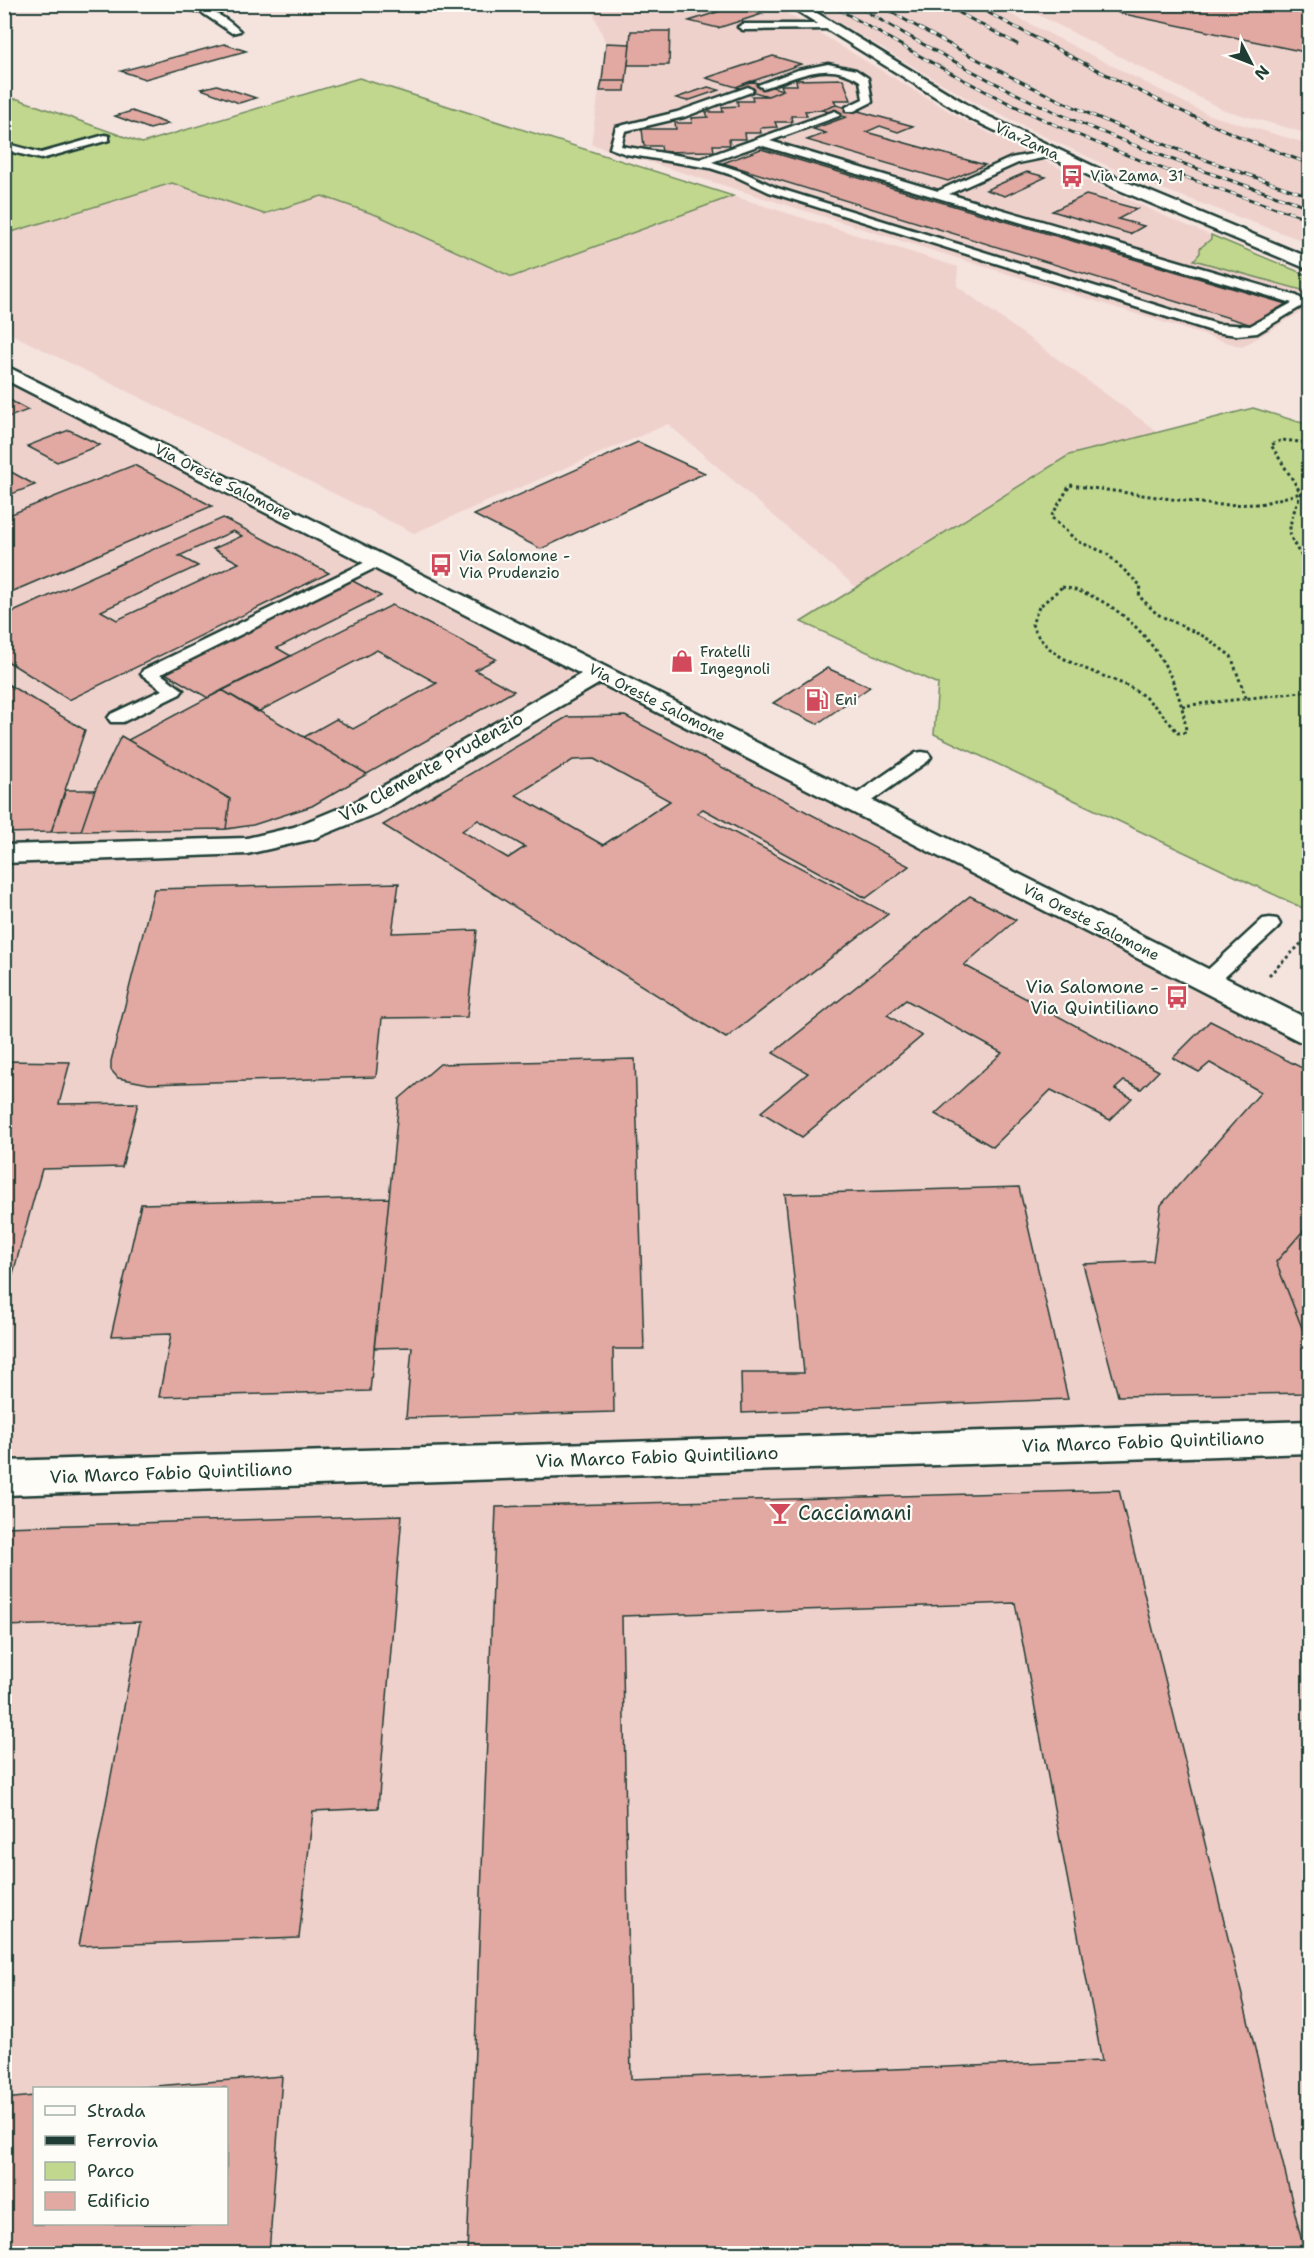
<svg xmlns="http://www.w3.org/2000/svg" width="1314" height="2258" viewBox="0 0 1314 2258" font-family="'Shantell Sans',sans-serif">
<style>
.built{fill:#efd1cc;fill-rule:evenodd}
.green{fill:#c0d78d;stroke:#708a60;stroke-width:1.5}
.building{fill:#e2a8a2;stroke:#1f3d34;stroke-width:1.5;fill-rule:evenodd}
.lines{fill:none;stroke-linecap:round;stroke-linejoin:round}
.lane-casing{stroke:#1f3d34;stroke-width:5}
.street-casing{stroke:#1f3d34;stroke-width:5}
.path{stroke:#1f3d34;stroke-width:3;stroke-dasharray:3 3;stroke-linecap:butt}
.lane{fill:#fdfcf7;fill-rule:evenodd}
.street{fill:#fdfcf7;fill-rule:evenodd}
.rail-casing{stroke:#1f3d34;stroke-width:3}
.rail{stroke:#fdfcf7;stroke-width:2;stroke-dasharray:6;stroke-linecap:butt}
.labels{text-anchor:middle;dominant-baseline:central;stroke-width:4.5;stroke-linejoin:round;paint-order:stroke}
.far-street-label{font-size:15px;fill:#1f3d34;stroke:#fdfcf7}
.far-poi-label{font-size:15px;fill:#1f3d34;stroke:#fdfcf7;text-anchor:start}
.street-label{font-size:18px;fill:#1f3d34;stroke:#fdfcf7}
.poi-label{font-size:18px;fill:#1f3d34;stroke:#fdfcf7;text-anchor:end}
.near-poi-label{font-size:21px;fill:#1f3d34;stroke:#fdfcf7;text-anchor:start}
</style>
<rect width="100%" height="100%" fill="#f5e3de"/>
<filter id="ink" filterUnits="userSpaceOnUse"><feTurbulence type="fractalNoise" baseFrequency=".0167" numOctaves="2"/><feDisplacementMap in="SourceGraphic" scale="12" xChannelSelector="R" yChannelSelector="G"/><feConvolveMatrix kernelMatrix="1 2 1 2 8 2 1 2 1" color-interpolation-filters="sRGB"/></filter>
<g filter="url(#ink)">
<path class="built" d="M590,5H773L957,116L1019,149L1169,218L1309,276V307L1242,347L591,144L606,44Z
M809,5H993L1209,115L1309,144V243L1138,180L1041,135L968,99Z
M1019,5H1309V134L1224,110Z
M172,183L264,214L322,196L379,216L512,277L733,196L958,267L957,286L1158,432L1063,459L857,588L668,424L414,533L5,331L4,234Z
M4,371L1309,1033V2253H5ZM34,2088H226V2224H34Z"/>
<path class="green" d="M359,78L733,196L512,277L379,216L322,196L264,214L172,183L5,234V99H18L142,143Z
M1211,235L1309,276V292L1194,260L1200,253V248L1211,239Z
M1253,408L1309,425V911L934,734L938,684L801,622L1069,455Z"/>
<path class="building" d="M1139,4H1310V53L1119,13Z
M733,7L762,14L718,28L689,21Z
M631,31H670L669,65H628Z
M606,43L630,44L626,81H602Z
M224,44L246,51L145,79L121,71Z
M773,56L801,64L736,87L706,78Z
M843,79L851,100H834L836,105L822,110L805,111L807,116H791L792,122H775L777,127L760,128L761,133H745L746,139H729L730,145H713L714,151L662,152L661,146H644L642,129H676L675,123H692L691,118L708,117L706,112H723L722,107L738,106L737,101H753L752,96H768L783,90L781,85H797L796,80Z
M602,81H626L625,91H600Z
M751,81L783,90L768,96L736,87Z
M217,85L256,98L239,103L201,89Z
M708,87L719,90L687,101L676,98Z
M836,105L913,126L898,132L880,126L866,132L985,165L948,181L807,140L826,133L813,129L846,117L822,110Z
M132,111L168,124L150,129L115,116Z
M761,149L1286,304L1252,325L723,163Z
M1027,172L1046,177L1005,196L986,190Z
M1086,195L1137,209L1118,219L1144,226L1130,234L1052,211Z
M4,397L28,410L4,419Z
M69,430L100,445L57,462L27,446Z
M638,442L705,473L541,549L474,515Z
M134,465L212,506L4,595V517Z
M4,468L35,485L4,497Z
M223,518L329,573L69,700L4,659V616ZM233,531L242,536L213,549L239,563L117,620L101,611L198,566L179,556Z
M351,580L381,596L277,648L291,656L208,698L165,673Z
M392,605L496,659L475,670L514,691L367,774L304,737L336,719L353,729L437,683L377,650L258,712L222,690Z
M827,668L870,687L817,724L773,703Z
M4,682L85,730L51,832L4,833Z
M222,690L304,737L367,774L312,806L253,825L226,829L230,799L128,740Z
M625,716L909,866L866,898L703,809L697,813L888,914L726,1038L383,825L567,717ZM594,759L670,801L603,845L516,795L573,760ZM478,820L525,847L508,858L462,831Z
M121,736L230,799L226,829L81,831L95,790Z
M66,790H95L81,831L51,832Z
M399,883L392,933L477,930L467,1017L382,1018L376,1077L149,1084L118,1078L111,1070V1061L154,889Z
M970,896L1016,920L964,965L1159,1071L1141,1089L1124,1081L1115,1089L1132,1098L1110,1120L1051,1090L993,1147L935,1114L1002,1053L906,1000L887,1015L922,1036L802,1137L761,1112L808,1073L773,1053Z
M1210,1021L1310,1072V1223L1276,1262L1310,1348V1393L1118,1396L1083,1264L1153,1261L1161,1205L1261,1092L1210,1063L1199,1072L1173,1058Z
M635,1059L644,1349H613L614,1412L406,1418L412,1347L374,1348L399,1099L440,1064Z
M4,1061L70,1062L59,1104L138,1103L122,1167L42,1169L4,1306Z
M1019,1187L1068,1399L742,1413L741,1373H804L785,1194Z
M389,1198L370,1391L159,1397L171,1334L111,1336L141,1204Z
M1310,1223V1348L1276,1262Z
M1119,1490L1303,2246L1111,2254H467L496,1507ZM1015,1603L1102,2061L631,2079L622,1616Z
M402,1515L378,1808L313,1811L299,1938L79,1946L140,1622L4,1626V1527Z
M282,2076L269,2254H4V2099L34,2096V2224H226V2088H130Z"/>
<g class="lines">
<g class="lane-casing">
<path id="lane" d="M167,4C197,4 217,9 240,31L232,33L201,12Z
M829,24L834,27L832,29L743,30L738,27L743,24Z
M828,64L856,70L868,78L872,102L854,111H846V107L863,99L860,81C826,59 798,78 763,88L758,85L798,70Z
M748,87L753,90L751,92L684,117L625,131L621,146L700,159L835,111L840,114L839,116L770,141L938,191L1011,158L1053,150L1057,151V155L1018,163L949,194L1297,296L1307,303L1257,333L1237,335L1215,332L769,192L735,176L710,168L626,154L610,148L616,127L677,112ZM760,145L1289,302L1292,303L1250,326L1217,324L777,188L743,172L712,162Z
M105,135L109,136V140L41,159L4,150V143L41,153Z
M378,556L386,561L383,564L161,674L183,690L180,694L123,722H111L108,718L111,714L162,690L141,674L143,670Z
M922,752L928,753L931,757L928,761L863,807H849L847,803L849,799L916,753Z
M1270,918L1277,919L1280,924L1277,929L1215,986L1208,988L1201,986L1198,981L1201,976L1263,919Z"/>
</g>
<g class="street-casing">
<path id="street" d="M786,4H802L981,113L1129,183L1310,258V270L1117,189L971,119Z
M4,365L1310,1020V1044L1299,1041L600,683L377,813L313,839L247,854L4,863V845L247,838L294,827L357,801L581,674L4,379Z
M1310,1421V1453L4,1495V1461Z"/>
</g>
<path class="path" d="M1310,443L1282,440L1271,445L1301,493C1286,532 1284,533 1310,567
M1310,527L1305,540L1310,551
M1062,587C1128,598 1181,667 1186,732L1178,733C1165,717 1152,701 1135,690C1101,671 1047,664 1032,624L1039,607Z
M1246,698L1231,656L1205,637L1157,614L1139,596L1141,586L1106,553L1077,541L1051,517L1070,485L1215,505L1260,504L1301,493
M1182,706L1310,691
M1269,975L1310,935"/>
<use href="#lane" class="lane"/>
<use href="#street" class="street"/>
<g class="rail-casing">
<path id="rail" d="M830,4C894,42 958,79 1025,111C1117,155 1213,188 1310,219
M853,4C911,38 969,71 1029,100C1120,143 1215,176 1310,207
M877,4C947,44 1018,83 1092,115C1163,146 1236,171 1310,196
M943,4L1017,44
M972,4C1082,63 1192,122 1310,164"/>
</g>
<use href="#rail" class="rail"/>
</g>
</g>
<defs>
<g id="bus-bare" transform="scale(1.8)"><path d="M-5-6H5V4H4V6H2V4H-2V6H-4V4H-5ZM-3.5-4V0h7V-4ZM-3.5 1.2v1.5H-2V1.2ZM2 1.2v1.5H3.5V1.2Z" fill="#d1495b" stroke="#fdfcf7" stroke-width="2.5" paint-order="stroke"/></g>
<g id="shop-bare" transform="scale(1.8)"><path d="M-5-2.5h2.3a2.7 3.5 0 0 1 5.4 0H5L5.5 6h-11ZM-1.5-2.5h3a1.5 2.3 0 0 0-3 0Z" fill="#d1495b" stroke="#fdfcf7" stroke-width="2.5" paint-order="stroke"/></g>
<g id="fuel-bare" transform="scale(1.8)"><path d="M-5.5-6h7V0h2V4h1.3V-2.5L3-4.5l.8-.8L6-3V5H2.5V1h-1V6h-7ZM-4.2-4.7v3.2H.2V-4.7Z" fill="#d1495b" stroke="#fdfcf7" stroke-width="2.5" paint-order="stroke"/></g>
<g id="bar-bare" transform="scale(1.8)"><path d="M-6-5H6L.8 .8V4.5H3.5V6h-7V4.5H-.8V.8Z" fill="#d1495b" stroke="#fdfcf7" stroke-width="2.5" paint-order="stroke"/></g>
</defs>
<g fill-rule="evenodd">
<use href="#bus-bare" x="1072" y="176"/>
<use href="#bus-bare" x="441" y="565"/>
<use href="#shop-bare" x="682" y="661"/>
<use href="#fuel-bare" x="817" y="700"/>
<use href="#bus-bare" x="1177" y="997"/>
<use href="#bar-bare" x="780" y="1513"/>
</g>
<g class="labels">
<g class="far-street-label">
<text transform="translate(1027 141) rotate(25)">Via Zama</text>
<text transform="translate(223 482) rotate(27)">Via Oreste Salomone</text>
<text transform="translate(657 702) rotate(27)">Via Oreste Salomone</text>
<text transform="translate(1091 922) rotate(27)">Via Oreste Salomone</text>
</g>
<g class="far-poi-label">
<text x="1090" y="176">Via Zama, 31</text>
<text x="459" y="556">Via Salomone -<tspan x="459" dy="17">Via Prudenzio</tspan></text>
<text x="700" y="652">Fratelli<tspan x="700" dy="17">Ingegnoli</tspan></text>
<text x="835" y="700">Eni</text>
</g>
<g class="street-label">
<text transform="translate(431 767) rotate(-29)">Via Clemente Prudenzio</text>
<text transform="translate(1143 1442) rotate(-2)">Via Marco Fabio Quintiliano</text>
<text transform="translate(657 1457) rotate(-2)">Via Marco Fabio Quintiliano</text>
<text transform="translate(171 1473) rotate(-2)">Via Marco Fabio Quintiliano</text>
</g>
<g class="poi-label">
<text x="1159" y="987">Via Salomone -<tspan x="1159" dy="21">Via Quintiliano</tspan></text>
</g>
<g class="near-poi-label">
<text x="798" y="1513">Cacciamani</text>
</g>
</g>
<rect width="1314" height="2258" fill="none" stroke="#fdfcf7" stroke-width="24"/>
<rect x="12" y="12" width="1290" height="2234" fill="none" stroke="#1f3d34" stroke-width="2" filter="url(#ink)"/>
<rect x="33" y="2087" width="195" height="138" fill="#fdfcf7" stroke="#a4b0a9" stroke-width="1.5"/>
<rect x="45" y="2106" width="30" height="9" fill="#fdfcf7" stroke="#a4b0a9" stroke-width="1.5"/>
<text x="87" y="2117" font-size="18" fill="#1f3d34">Strada</text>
<rect x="45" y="2136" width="30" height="9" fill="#1f3d34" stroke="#a4b0a9" stroke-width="1.5"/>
<text x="87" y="2147" font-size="18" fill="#1f3d34">Ferrovia</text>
<rect x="45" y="2162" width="30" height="18" fill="#c0d78d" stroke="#a4b0a9" stroke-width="1.5"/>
<text x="87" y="2177" font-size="18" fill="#1f3d34">Parco</text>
<rect x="45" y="2192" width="30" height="18" fill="#e2a8a2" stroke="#a4b0a9" stroke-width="1.5"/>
<text x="87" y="2207" font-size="18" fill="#1f3d34">Edificio</text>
<g transform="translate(1251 63) rotate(132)" stroke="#fdfcf7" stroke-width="4.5" paint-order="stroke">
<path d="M0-4.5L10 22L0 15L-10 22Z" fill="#1f3d34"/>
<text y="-9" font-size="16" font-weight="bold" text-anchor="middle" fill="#1f3d34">N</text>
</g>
</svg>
